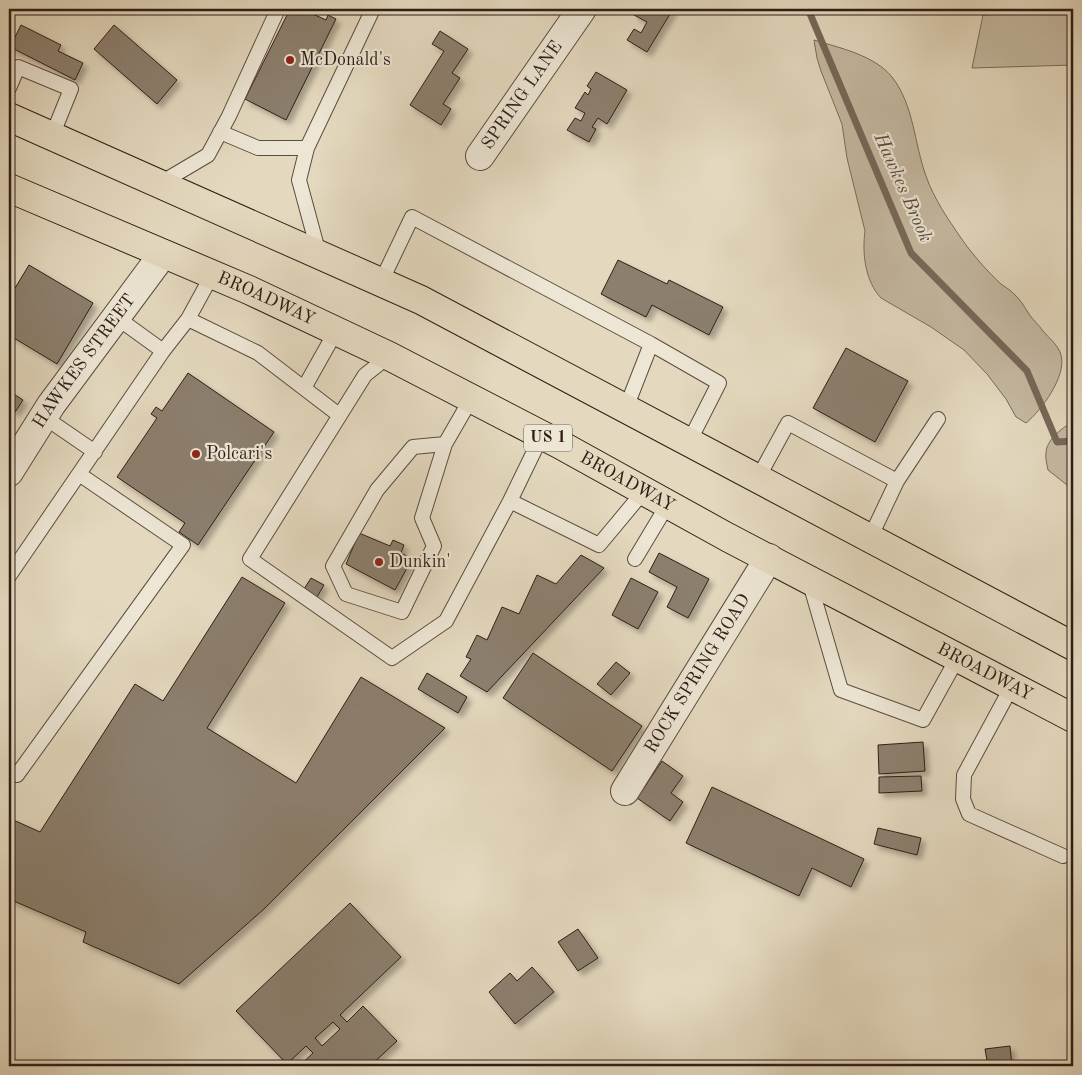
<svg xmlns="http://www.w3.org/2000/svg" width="1082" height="1075" viewBox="0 0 1082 1075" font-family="'Old Standard TT',serif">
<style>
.green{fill:#c5b9a2;stroke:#796c5c}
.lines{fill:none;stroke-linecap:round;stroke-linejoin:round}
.stream{stroke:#766859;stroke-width:7}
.building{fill:#8c7f6e;stroke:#2d1e16;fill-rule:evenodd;filter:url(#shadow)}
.service-casing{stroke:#5b4d40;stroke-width:16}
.minor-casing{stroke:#5b4d40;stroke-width:30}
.trunk-casing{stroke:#2d1e16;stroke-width:30}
.service{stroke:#ede6d5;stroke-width:14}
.minor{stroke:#ede6d5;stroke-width:28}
.trunk{stroke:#e4d9bf;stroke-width:28}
.poi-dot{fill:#8f2418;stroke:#ede6d5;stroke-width:2}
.labels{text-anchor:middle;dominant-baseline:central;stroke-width:4.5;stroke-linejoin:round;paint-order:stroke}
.shield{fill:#ede6d5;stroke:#675a4f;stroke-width:1}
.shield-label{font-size:16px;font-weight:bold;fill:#2d1e16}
.poi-label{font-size:18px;fill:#2d1e16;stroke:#ede6d5;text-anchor:start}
.street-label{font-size:18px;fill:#2d1e16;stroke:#ede6d5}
.water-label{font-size:19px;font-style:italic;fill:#57493d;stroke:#ede6d5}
</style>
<defs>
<filter id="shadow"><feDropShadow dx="4.5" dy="4.5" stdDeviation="2.5" flood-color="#0004"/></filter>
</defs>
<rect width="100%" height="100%" fill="#e4d9bf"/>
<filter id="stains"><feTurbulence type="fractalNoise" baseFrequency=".004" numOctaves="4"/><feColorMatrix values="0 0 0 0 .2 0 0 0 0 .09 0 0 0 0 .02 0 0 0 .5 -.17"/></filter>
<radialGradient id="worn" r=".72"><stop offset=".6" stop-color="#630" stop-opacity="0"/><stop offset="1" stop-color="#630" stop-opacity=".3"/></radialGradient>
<path class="green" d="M1073,11V65L972,68L983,15Z
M814,40C840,48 874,55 892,77C914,105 914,143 926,176C934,199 948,219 961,238C972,254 987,271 1001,284C1005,287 1009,289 1013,293C1020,299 1024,306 1029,314C1033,320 1039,325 1043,331C1049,338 1059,346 1061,355C1067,376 1041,411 1026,423L1016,417L1006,399L987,374L964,350L931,327L881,298C865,281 862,253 865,231L847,158L842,124L821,71L817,58Z
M1073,422V481L1067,485L1048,470C1047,464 1045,458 1046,453C1046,440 1063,427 1073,422Z"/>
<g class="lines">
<path class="stream" d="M808,9L911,253L1027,371L1057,442L1073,441"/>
</g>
<path class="building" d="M290,9H302L326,20L328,15L336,19L286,120L245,99Z
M637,9H673L647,52L627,40L634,29L641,33L647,22L634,15Z
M21,25L61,45L58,51L83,63L75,80L10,47Z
M114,25L177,80L157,104L94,49Z
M440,31L468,49L452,73L460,78L443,104L451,109L441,125L410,105L444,51L432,44Z
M596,72L627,90L607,124L598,118L592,127L596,129L589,142L567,130L575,118L581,121L585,113L575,108L585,92L588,95L591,89L587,86Z
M618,260L667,284L669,280L723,307L709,335L652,305L646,317L601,294Z
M29,265L93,303L57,364L9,335V298Z
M846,348L908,381L875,442L813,408Z
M188,373L274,432L198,545L179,532L185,523L117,477L157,418L151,414L156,407L162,411Z
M9,391L23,400L15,412L9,408Z
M359,533L390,546L393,540L404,545L401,553L412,559L395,590L346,564Z
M659,553L709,579L688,618L667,607L677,587L649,572Z
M581,555L604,568L487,692L460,676L471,659L466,657L477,635L487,640L502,607L519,614L537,575L556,584Z
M242,577L285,603L207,728L296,783L361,677L445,728L264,909L179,984L83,942L86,932L9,899V818L40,832L135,684L163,701Z
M311,578L324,585L317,597L304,589Z
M631,578L658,592L638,629L612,615Z
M533,653L642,726L612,771L503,698Z
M616,662L630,673L611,695L597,684Z
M427,673L467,697L458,713L418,689Z
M923,742L925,771L879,774L878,745Z
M662,761L683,776L671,793L683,802L670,821L637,798Z
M921,776L922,791L879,793V777Z
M712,787L864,859L851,887L812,868L799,896L686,843Z
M878,828L921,838L917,855L874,844Z
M350,903L401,957L340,1015L347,1022L363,1006L397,1041L370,1066H299L313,1053L306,1046L287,1064L236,1011ZM333,1022L340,1029L322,1046L315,1038Z
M578,929L598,958L578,971L558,942Z
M532,967L554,992L515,1024L489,992L510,973L517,981Z
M1010,1046L1012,1066H988L985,1049Z"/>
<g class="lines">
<g class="service-casing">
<path id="service" d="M9,88L18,67L71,89L52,136
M220,132L258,148H307
M159,184L208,155L229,116L278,9
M319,254L299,180L307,148L373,9
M381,282L412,217L651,344L626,408
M116,317L163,351
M188,319L258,353L339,415
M651,344L719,383L689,442
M389,356L365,375L250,559L392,658L446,621L510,501L542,435
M304,388L336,331
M44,417L95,452
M445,444L413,447L377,490L333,566L346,594L402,612L434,546L422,518L445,444L471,399
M758,478L788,423L897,481L870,538
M897,481L938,419
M510,501L599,545L644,491
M635,559L668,504
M9,576L163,351L188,319L212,275
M809,580L841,690L923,720L958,657
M1012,686L964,775L963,799L969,814L1063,856
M9,771L17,775L183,545L79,474"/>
</g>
<g class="minor-casing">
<g id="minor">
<path id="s1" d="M480,156L582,9"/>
<path id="s2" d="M9,472L51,405L163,254"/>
<path id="s3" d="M625,791L769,558"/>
</g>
</g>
<g class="trunk-casing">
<g id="trunk">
<path d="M9,117L421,300L1073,646"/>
<path id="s4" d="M9,188L249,290L389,356L559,444L727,537L1073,718"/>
</g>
</g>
<use href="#service" class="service"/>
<use href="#minor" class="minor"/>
<use href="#trunk" class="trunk"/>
</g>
<g class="poi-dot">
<circle cx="290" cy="60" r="5"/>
<circle cx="196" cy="454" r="5"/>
<circle cx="379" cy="562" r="5"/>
</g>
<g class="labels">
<rect class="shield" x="524" y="424.5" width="48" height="27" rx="4"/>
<g class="shield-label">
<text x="548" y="438">US 1</text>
</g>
<g class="poi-label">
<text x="300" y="60">McDonald's</text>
<text x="206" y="454">Polcari's</text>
<text x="389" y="562">Dunkin'</text>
</g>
<g class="street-label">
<text stroke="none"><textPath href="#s1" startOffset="74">SPRING LANE</textPath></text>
<text stroke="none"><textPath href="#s4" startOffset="280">BROADWAY</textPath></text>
<text stroke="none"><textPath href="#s2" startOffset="134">HAWKES STREET</textPath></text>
<text stroke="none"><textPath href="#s4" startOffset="685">BROADWAY</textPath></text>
<text stroke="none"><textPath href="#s4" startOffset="1090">BROADWAY</textPath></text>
<text stroke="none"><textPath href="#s3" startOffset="138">ROCK SPRING ROAD</textPath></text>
</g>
<g class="water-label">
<text transform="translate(902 188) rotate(66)">Hawkes Brook</text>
</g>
</g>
<rect width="1082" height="1075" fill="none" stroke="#e4d9bf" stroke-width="30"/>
<rect x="10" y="10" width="1062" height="1055" fill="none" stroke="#2d1e16" stroke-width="2.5"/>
<rect x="15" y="15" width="1052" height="1045" fill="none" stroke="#2d1e16"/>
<rect width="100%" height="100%" filter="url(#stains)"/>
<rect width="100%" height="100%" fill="url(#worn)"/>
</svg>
